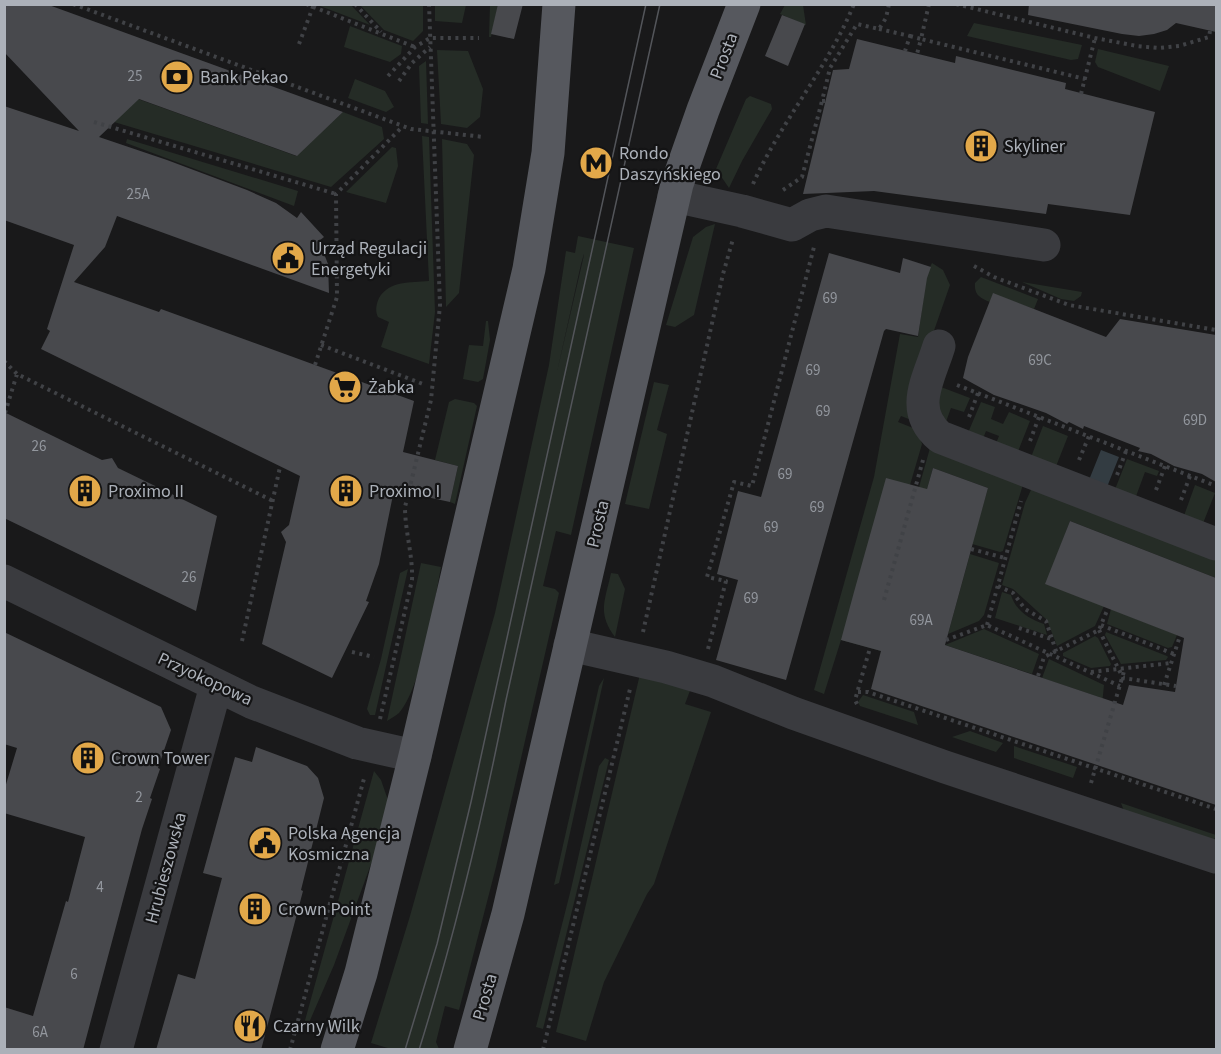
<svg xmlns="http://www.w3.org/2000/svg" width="1221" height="1054" viewBox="0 0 1221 1054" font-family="'Source Sans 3',sans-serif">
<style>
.green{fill:#252c26;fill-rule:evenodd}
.water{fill:#333c42}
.building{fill:#48494d}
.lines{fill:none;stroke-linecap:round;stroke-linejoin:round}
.path{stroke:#404246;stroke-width:4;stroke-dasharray:3 4.5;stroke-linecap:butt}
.minor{stroke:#3a3b3f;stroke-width:33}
.major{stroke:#56585e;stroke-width:33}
.tram{stroke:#53555a;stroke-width:1.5}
.labels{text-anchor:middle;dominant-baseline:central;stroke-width:4.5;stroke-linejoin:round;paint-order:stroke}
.number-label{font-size:15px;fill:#93979e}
.street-label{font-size:18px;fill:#acb1b9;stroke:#141415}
.poi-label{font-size:18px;fill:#acb1b9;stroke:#141415;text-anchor:start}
</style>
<rect width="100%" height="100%" fill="#19191a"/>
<path class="green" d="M320,5H351L370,25L320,6Z
M360,5H423V31L413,41L384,30Z
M435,5H466L462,23L435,21Z
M490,5H498L491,37H489Z
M785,5H803L806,25L780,14Z
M974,23L1082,45L1078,59L1071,60L967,36Z
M350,26L402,46L401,54L390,62L344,47Z
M1098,49L1169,66L1160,91L1098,67L1095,62Z
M437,50L468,51L483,89L480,117L467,128L441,124Z
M426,61L428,124L421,123L419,66Z
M355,79L385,91L394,107L386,112L348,98Z
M127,95L296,156L343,112L382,127L384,139L331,187L114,122Z
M750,96L771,104L772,109L742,161L729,188L716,169L746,99Z
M422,136L429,137L435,312L429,364L381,347L389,322L378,317C375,311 376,305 379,298C390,280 410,283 429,281Z
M127,139L298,191L294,206L126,143Z
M442,139L467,144L474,155L459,293L446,307Z
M392,147L396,148L398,166L386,203L346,192Z
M715,224L694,315L675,327L666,325L693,237L706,227Z
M578,236L634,248L571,535L556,531L543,586L555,589L559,593L496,867L459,1010L445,1006L436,1042L439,1049H391L371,1043L410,916L495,613L549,365L566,251L575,253ZM584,254V255L557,372L581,264Z
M932,263L943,270L950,285L930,342L914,421L901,416L898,422L918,430L922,444L910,485L881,651L841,640L824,694L814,690L874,477L900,334L918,337L927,273Z
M981,277L1038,299L1034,309L993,294L990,302C980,298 974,295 975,283Z
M1022,282L1082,292L1081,296L1074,301L1061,299Z
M486,321H488L490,340L483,379L478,382L463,379L469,345L483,346Z
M654,382L669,385L657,430L667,434L649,509L625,504Z
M933,384L970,398L964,412L951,408L943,430Z
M455,399L474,403L477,406L455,504L450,502L458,466L435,460L449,402Z
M981,402L995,407L991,419L1003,424L1009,412L1030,421L1015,459L993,451L999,436L986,431L980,446L965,440Z
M1043,426L1068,436L1053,474L1028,465Z
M930,448L1024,481L1003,551L1000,552L972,544L988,488L933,468L923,503L919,487Z
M1127,459L1159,471L1157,476L1145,472L1135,499L1112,497Z
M1035,481L1216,552V578L1070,521L1046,584L1104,606L1095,626L1057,646L1047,620L1013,589L1002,585L1025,503Z
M1195,485L1215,493L1200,531L1181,524Z
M970,554L999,563L984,615L979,621L948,634Z
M421,563L441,567C434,603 422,687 399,713C396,716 391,718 387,721Z
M408,569L375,715H370L367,709L381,659L400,573Z
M611,573L618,574L625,589L615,637C597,613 605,601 611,573Z
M1002,592L1011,595C1016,611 1029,619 1044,624L1047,635L995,618Z
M1111,609L1177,635L1172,647L1168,648L1107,624Z
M984,629L1039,654L1032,674L945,645Z
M1106,632L1167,656L1168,657L1166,660L1121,664L1105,635Z
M1095,636L1098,638L1111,664L1110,666L1091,668L1063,656V653Z
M1049,659L1104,685L1102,705L1099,697L1042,678Z
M640,674L691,688L685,704L711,712L654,884L647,894L604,982L586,1041L556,1032Z
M604,678L559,883L554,885L599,686Z
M863,695L914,712L918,725L860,706L858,702Z
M970,731L1003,743L996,752L952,737Z
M1014,746L1077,767L1073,778L1014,758Z
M605,758L609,760L543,1029L536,1027L571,889L599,766Z
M374,771L381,780L389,803L382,834L334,965L308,1025L304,1024Z
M1121,803L1216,835V838L1209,841L1124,811Z"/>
<path class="water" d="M1101,450L1119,457L1105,492L1087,485Z"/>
<path class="building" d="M4,4H46L343,112L297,156L139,99L99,137L167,160L247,190L276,203L297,218L301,212L324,237L319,241L328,264L329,293L117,216L105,247L74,282L159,312L161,309L414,401L403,452L458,466L450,502L394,490L379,564L366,601L369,602L332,678L262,644L286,542L281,532L289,525L300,476L41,349L50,331L47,329L74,245L4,220V106L79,131L4,52Z
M498,4H523L514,39L491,34Z
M1029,4H1216V32L1176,23L1167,30L1154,34L1139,36L1122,34L1028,15Z
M782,15L805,24L788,66L765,56Z
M857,39L955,63L956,56L1066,83L1065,89L1155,112L1130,215L1048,204L1046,214L874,191L803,194L833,70L849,69Z
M829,253L900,273L903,258L931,267L927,278L918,336L886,329L884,331L786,680L716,660L738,580L717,574L738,491L761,497Z
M993,293L1106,337L1120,319L1216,335V482L1202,474L1174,466L1151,454L1138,451L1140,448L1084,426L1083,429L1069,422L1067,424L1046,413L994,395L963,378L968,357Z
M4,412L102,460L112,458L118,468L217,516L196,611L4,518Z
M933,468L988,488L945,645L1123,705L1129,685L1175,692L1184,638L1045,584L1070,521L1216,578V805L871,689L881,651L841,640L854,592L886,478L927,489Z
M4,632L161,707L171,730L158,768L160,769L150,798L152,799L142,829L83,1050H4V1007L33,1016L66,901L68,902L85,837L4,813V791L17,748L4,744Z
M256,747L307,766L318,778L324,798L301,890L303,891L261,1050H156L178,974L195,979L222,878L203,873L235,757L252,762Z"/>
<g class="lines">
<path class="path" d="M73,4L411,129L484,137
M306,4L415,47
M355,4L381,32
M929,4L921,39L1085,79
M956,4L1095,38L1137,46L1158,48L1179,46L1209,37L1210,31
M879,29L910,36L905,51
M910,36L921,39L917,54
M299,44L314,4
M388,76L415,47L430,38H479
M399,81L412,63L430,47
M1081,94L1095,38
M825,101H822L830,68L857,24L879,29L886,18L889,4
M94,122L336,194
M753,184C781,121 828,68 854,4
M783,190L802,177L822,101
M974,266L994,277L1069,305L1216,330
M321,345L423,384
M4,361L17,374L273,501
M315,365L337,297L336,194L403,126
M957,385L1216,486
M5,413L17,374
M969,417L978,393
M1030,441L1039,417
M1079,460L1089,436
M1117,475L1126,451
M1156,490L1165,466
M1181,500L1190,476
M971,549L1005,558
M998,586L1013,593L1025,609L1046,621L1057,654
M884,600L923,460
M987,625L1021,501
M1101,625L1174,654
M1019,628L1051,639
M1099,630L1123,678L1176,686
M643,632L723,274L733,239
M946,640L987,625L1120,686
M242,641L280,467
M708,649L726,581L707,577L734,482L752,486L814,247
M352,652L374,657
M1091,672L1171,663
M1038,676L1044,657L1099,630L1108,608
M1164,685L1180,636
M858,692H868L1216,809
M857,704L855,700L870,648
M380,719L412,580C413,555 405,532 405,507L431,400L440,305L429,4
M1091,783L1125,668
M290,1050L365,775
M543,1050L630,689"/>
<path class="minor" d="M674,196L742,211L792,225L810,215L826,211L1044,245
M939,346C929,379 908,410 940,437L1216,544
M4,581L251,702L357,743L415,756
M570,645L666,667L713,681L793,713L945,767L1216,857
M116,1050L216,686"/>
<path class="major" d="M337,1050L361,973L415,756L529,269L548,153L559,4
M470,1050L508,914L677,184L703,110L744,4"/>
<path class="tram" d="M405,1050L437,944L471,802L646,4
M419,1050C455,934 483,818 506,700L660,4"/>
</g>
<defs>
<g id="bank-disc" transform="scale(1.725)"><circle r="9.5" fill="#e2a849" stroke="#141415"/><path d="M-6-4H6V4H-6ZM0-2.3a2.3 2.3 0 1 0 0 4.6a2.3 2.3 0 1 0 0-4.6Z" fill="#111"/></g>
<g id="building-disc" transform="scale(1.725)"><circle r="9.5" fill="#e2a849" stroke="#141415"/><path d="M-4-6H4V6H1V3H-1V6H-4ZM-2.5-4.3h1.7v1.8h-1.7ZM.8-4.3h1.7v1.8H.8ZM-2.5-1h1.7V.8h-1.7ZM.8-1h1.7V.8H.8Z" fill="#111"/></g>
<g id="metro-disc" transform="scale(1.725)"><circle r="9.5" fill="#e2a849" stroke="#141415"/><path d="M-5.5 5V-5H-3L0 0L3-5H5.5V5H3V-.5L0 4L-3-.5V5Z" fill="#111"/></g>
<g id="civic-disc" transform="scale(1.725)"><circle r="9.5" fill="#e2a849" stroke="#141415"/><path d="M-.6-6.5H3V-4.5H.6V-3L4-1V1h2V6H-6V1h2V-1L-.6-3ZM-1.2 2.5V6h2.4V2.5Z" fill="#111"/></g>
<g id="supermarket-disc" transform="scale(1.725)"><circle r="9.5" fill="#e2a849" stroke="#141415"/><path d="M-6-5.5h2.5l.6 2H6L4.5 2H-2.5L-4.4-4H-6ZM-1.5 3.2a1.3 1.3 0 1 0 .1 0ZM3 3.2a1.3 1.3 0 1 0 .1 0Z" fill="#111"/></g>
<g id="restaurant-disc" transform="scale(1.725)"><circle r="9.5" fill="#e2a849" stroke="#141415"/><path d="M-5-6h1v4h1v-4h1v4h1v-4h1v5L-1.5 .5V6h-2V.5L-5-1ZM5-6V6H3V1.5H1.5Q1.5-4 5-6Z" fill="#111"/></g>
</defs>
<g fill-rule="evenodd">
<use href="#bank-disc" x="177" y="77"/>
<use href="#building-disc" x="981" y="146"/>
<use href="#metro-disc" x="596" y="163"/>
<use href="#civic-disc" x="288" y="258"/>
<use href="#supermarket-disc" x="345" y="387"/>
<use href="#building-disc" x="85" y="491"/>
<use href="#building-disc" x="346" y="491"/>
<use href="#building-disc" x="88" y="758"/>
<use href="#civic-disc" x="265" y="843"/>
<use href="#building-disc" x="255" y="909"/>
<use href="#restaurant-disc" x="250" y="1026"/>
</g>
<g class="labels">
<g class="number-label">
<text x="135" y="76">25</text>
<text x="138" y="194">25A</text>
<text x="830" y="298">69</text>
<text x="1040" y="360">69C</text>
<text x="813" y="370">69</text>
<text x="823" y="411">69</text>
<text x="1195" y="420">69D</text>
<text x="39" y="446">26</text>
<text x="785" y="474">69</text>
<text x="817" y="507">69</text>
<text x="771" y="527">69</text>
<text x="189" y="577">26</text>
<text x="751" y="598">69</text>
<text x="921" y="620">69A</text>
<text x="139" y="797">2</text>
<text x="100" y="887">4</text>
<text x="74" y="974">6</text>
<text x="40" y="1032">6A</text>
</g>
<g class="street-label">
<text transform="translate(724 56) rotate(-69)">Prosta</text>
<text transform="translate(598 524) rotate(-77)">Prosta</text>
<text transform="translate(205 679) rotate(25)">Przyokopowa</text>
<text transform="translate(166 868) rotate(-75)">Hrubieszowska</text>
<text transform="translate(485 997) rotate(-74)">Prosta</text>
</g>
<g class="poi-label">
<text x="200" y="77">Bank Pekao</text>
<text x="1004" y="146">Skyliner</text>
<text x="619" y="153">Rondo<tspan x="619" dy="21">Daszyńskiego</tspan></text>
<text x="311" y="248">Urząd Regulacji<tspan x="311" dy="21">Energetyki</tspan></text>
<text x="368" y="387">Żabka</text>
<text x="108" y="491">Proximo II</text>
<text x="369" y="491">Proximo I</text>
<text x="111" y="758">Crown Tower</text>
<text x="288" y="833">Polska Agencja<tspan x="288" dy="21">Kosmiczna</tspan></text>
<text x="278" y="909">Crown Point</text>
<text x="273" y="1026">Czarny Wilk</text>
</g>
</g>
<rect width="1221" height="1054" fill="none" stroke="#acb1b9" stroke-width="12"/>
</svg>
